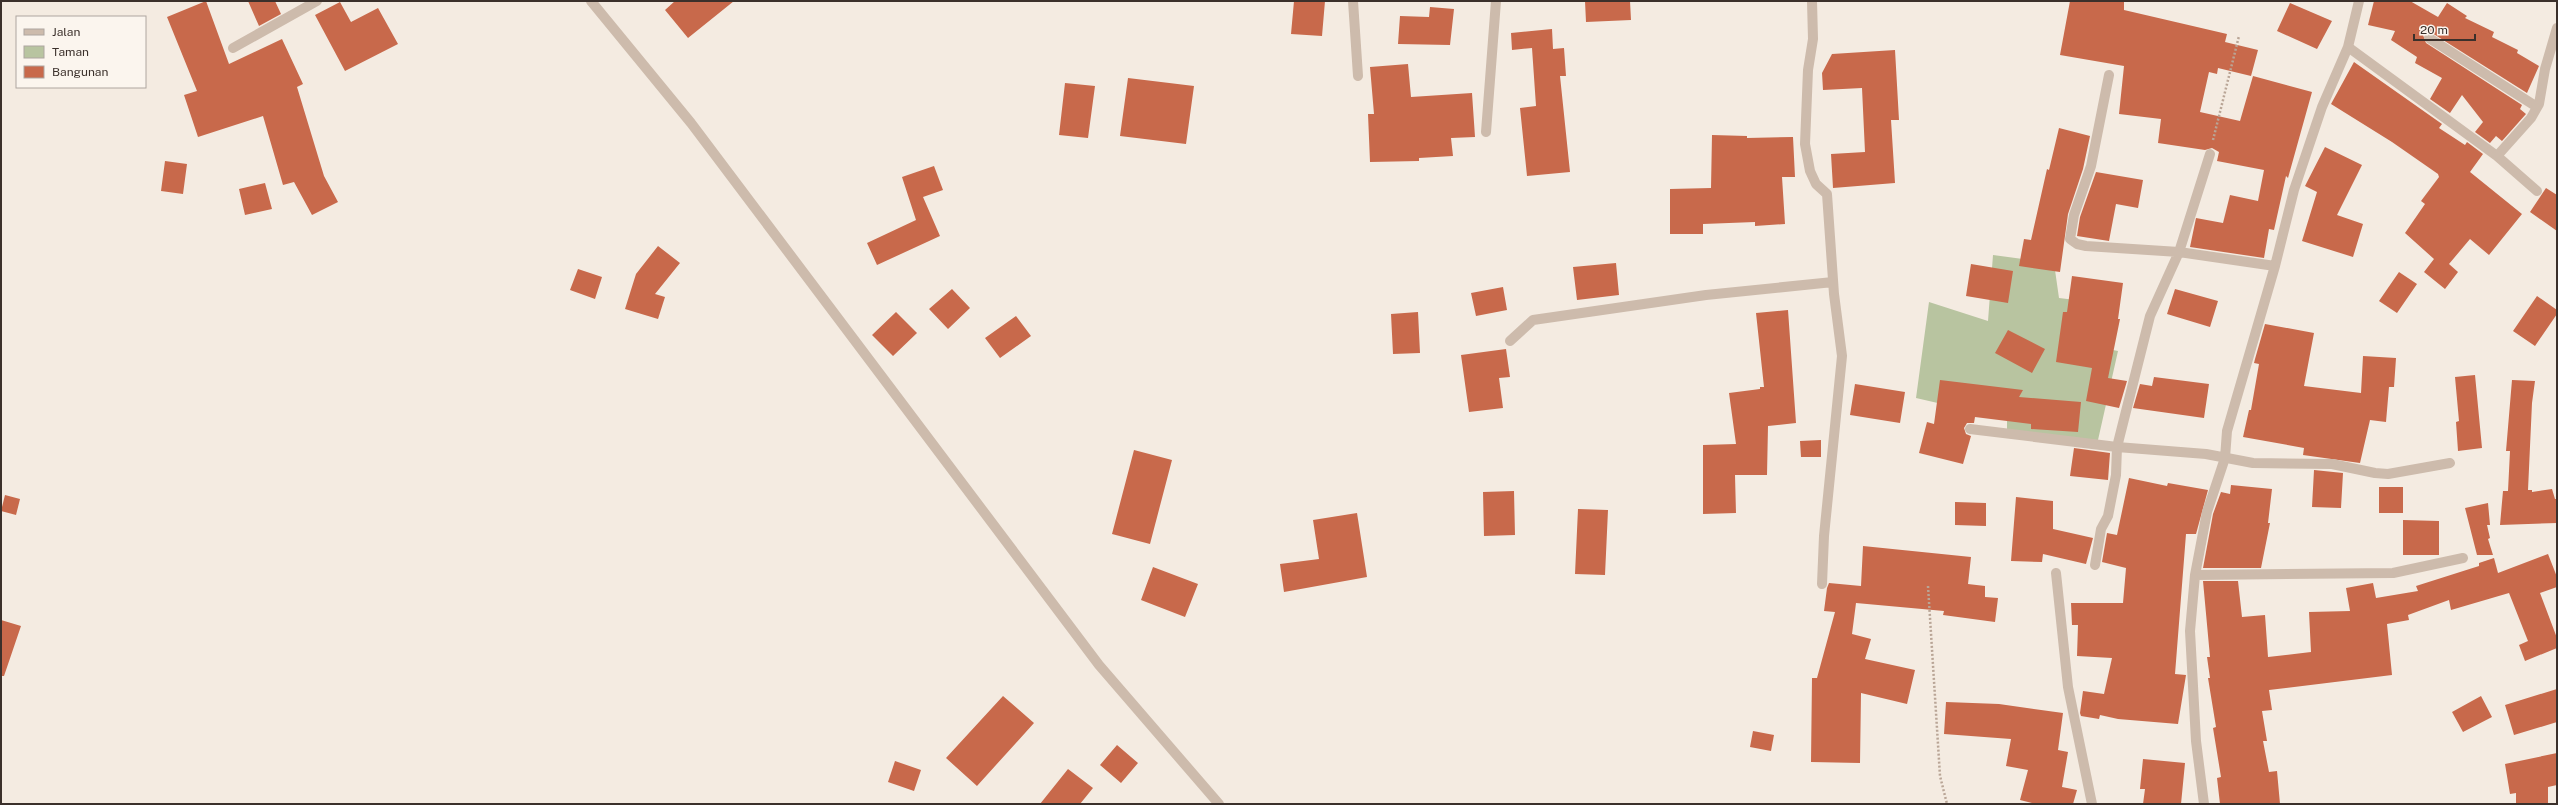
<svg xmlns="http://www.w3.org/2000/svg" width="2558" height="805" viewBox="0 0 2558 805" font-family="'Public Sans',sans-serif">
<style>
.green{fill:#b8c4a0}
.building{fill:#c8694b}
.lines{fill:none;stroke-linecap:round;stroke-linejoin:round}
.path{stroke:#b9a596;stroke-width:2.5;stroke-dasharray:2 2;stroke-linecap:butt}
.minor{stroke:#cdbbac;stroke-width:10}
</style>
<rect width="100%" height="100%" fill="#f4ebe1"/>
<path class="green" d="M1993,255L2054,263L2059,298L2092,302V346L2118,351L2098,440L2007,436V419L1916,398L1929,302L1988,321Z"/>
<path class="building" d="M206,1L229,64L282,39L303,84L297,87L324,176L338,202L312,215L294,182L283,185L263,116L198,137L184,95L197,91L167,17Z
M248,1H275L281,14L259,26Z
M675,1H734L688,38L665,10Z
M1294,1H1325L1322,36L1291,34Z
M1585,1H1630L1631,20L1586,22Z
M2070,1H2124V10L2227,34L2225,42L2258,50L2251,76L2218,68L2217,74L2209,72L2200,112L2240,121L2253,76L2312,92L2288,178L2286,176L2274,230L2269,229L2264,258L2190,247L2196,218L2223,223L2230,195L2258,201L2264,170L2217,161L2219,152L2212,148L2205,150L2158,143L2161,119L2119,114L2124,66L2060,55Z
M2374,1H2410L2438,17L2447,3L2467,16L2465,18L2494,32L2492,37L2518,50L2517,53L2539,66L2527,93L2432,33L2426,32L2423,35L2426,43L2522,105L2520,109L2526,114L2502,141L2496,136L2490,143L2475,132L2483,122L2462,95L2450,113L2430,99L2442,78L2415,63L2417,57L2391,40L2395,31L2368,25Z
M340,2L351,22L378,8L398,44L345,71L315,15Z
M2290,3L2332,21L2317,49L2277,31Z
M1430,7L1454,9L1450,45L1398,44L1400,16L1429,17Z
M1552,29L1553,49L1564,48L1566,76H1560L1570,172L1527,176L1520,108L1536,106L1532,48L1512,50L1511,33Z
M1895,50L1899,120H1891L1895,183L1833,188L1831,154L1865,152L1862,88L1823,90L1822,73L1832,54Z
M2354,62L2442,124L2439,128L2465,145L2467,142L2483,154L2470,172L2522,214L2489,255L2470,239L2449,264L2458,272L2445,289L2424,272L2434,259L2405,233L2425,204L2421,201L2439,177L2438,174L2392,142L2331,104Z
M1408,64L1411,97L1472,93L1475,137L1451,138L1453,156L1419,158V161L1370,162L1368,114H1374L1370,67Z
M1128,78L1194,86L1186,144L1120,136Z
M1065,83L1095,86L1088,138L1059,135Z
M2059,128L2090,136L2083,169L2068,214L2060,272L2019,266L2024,239L2031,240L2047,169L2049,170Z
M1712,135L1747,136V138L1793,137L1795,177H1782L1785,224L1755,226V222L1703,224V234H1670V189L1711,188Z
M2325,147L2362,165L2337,215L2363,224L2353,257L2302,241L2317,192L2305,186Z
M165,161L187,164L183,194L161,191Z
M934,166L943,190L923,197L940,236L877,265L867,243L916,220L902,177Z
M2096,172L2143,180L2138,208L2116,204L2109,241L2077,236L2080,217Z
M265,183L272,209L245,215L239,189Z
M2546,188L2557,195V231L2530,212Z
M658,246L680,263L655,294L665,297L658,319L625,309L636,274Z
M1616,263L1619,295L1577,300L1573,267Z
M1971,264L2013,271L2008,303L1966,296Z
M578,269L602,277L595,299L570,290Z
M2399,272L2417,284L2397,313L2379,301Z
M2072,276L2123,283L2118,319H2120L2108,378L2127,381L2119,408L2086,401L2092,368L2056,362L2063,312H2067Z
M1503,287L1507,310L1476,316L1471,293Z
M952,289L970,308L948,329L929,309Z
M2175,289L2218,301L2210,327L2167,314Z
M2537,296L2557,310V314L2535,346L2513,331Z
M1788,310L1796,423L1768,426L1767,475H1735L1736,513L1703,514V445L1736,444L1729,393L1760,389V387H1764L1756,313Z
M896,312L917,333L893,356L872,335Z
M1418,312L1420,353L1393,354L1391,314Z
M1016,316L1031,336L1000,358L985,338Z
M2265,324L2314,333L2304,386L2361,393L2363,356L2396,358L2394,387H2389L2386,422L2370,420L2360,463L2303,455L2304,448L2243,437L2249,410H2251L2259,364L2254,363L2255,359Z
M2008,330L2045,349L2032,373L1995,353Z
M1506,349L1510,377L1499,378L1503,408L1469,412L1461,355Z
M2475,375L2482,448L2458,451L2456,422L2459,421L2455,377Z
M2154,377L2209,384L2204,418L2133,408L2140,384L2152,386Z
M1940,380L2023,390L2019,397L2081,402L2078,432L2031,429V424L1975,417L1974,423H1967L1964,428L1966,434L1971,436L1963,464L1919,453L1927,422L1934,424Z
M2512,380L2535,381L2532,403L2528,490H2532V492L2552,489L2555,499H2557V523L2500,525L2503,491H2508L2510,451H2506Z
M1855,384L1905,392L1900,423L1850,415Z
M1821,440V457H1801L1800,441Z
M2074,448L2110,453L2108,480L2070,476Z
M1134,450L1172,460L1150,544L1112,534Z
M2314,470L2343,473L2341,508L2312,507Z
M2129,478L2167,486L2168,483L2208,490L2196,534H2186L2175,674L2186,675L2178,724L2118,719L2100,715L2099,719L2081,716L2080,713L2083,691L2104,694L2112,658L2077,656L2078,625H2072L2071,603H2123L2126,568L2102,562L2107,533L2117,535Z
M2231,485L2272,489L2268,523H2270L2261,568H2203L2213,514L2221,492L2230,494Z
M2379,487H2403V513H2379Z
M1514,491L1515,535L1484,536L1483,492Z
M5,495L20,499L16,515L1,511Z
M2016,497L2053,501V529L2093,538L2086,564L2043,554L2042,562L2011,561Z
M1955,502L1986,503V526L1955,525Z
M2488,503L2490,525H2487L2490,538L2488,539L2493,555H2477L2465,508Z
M1578,509L1608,510L1605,575L1575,574Z
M1357,513L1367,577L1284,592L1280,564L1319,559L1313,520Z
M2403,520L2439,521V555H2403Z
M1863,546L1971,557L1968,584L1985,586V597L1998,598L1995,622L1943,615L1944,611L1856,603L1852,634L1871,639L1865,659L1915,670L1907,704L1861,693L1860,763L1811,762L1812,678H1817L1835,612L1824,611L1827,588L1829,583L1861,586Z
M2548,554L2557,577V587L2540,593L2557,638V648L2525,661L2519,645L2528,641L2509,593L2451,610L2449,600L2408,615L2409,620L2387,624L2392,675L2269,690L2272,710L2262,711L2267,741H2263L2269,772L2277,771L2280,804H2220L2217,778L2221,777L2213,728L2216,727L2208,678H2210L2207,657H2210L2203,581H2238L2242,617L2265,615L2268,657L2311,652L2309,612L2350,611L2346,588L2373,583L2376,598L2418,591L2416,586L2479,566V563L2494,558L2498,573Z
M1153,567L1198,584L1185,617L1141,600Z
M1,620L21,626L4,676H1Z
M2557,689V722L2514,735L2505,705Z
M1003,696L1034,723L977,786L946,758Z
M2481,696L2492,717L2463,732L2452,712Z
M1946,702L1999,704L2063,713L2058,750L2068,752L2062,787L2077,790L2073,804H2036L2020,800L2028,770L2006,766L2011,739L1944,734Z
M1753,731L1774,735L1771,751L1750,747Z
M1117,745L1138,763L1121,783L1100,765Z
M2557,753V785L2548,787V804H2516V793L2510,794L2505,764Z
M2143,759L2185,763L2181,804H2143L2145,789H2140Z
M895,761L921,770L914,791L888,782Z
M1068,769L1093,788L1080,804H1040Z"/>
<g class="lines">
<path class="path" d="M2213,140L2239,36
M1928,586L1940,776L1947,804"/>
<path class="minor" d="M591,1L691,123L1099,665L1219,804
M1353,1L1358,76
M1812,1L1813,39L1808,70L1805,144L1810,171L1816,184L1827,194L1834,294L1842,356L1824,536L1822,584
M2429,38L2537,107
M2348,47L2497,156L2537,191
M233,48L317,1
M2109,75L2091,166L2074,215L2070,239L2077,244L2086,246L2179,252L2275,266
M1486,132L1496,1
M2497,156L2531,118L2539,104L2545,69L2557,28
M1510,341L1533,320L1706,295L1833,282
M1970,429L2117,447L2206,454L2253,463L2332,464L2375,473L2388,474L2450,463
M2095,565L2101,529L2108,516L2116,475L2117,447L2150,316L2179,252L2210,154
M2056,573L2068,687L2092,804
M2195,575L2393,573L2463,558
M2204,804L2196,741L2190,631L2195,575L2207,512L2225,458L2227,431L2275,266L2294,190L2322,107L2348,47L2359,1"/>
</g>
<rect width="2558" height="805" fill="none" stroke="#3b302b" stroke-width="4"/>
<rect x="16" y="16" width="130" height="72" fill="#fbf5ee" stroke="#aea6a0"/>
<rect x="24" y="29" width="20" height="6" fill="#cdbbac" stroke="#aea6a0"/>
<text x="52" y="36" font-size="12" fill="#3b302b">Jalan</text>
<rect x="24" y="46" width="20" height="12" fill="#b8c4a0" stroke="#aea6a0"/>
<text x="52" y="56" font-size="12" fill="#3b302b">Taman</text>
<rect x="24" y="66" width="20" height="12" fill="#c8694b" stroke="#aea6a0"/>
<text x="52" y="76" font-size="12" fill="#3b302b">Bangunan</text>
<path d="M2414 34v6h61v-6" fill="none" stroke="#3b302b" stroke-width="2"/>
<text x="2420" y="34" font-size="12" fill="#3b302b" stroke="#fbf5ee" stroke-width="3" paint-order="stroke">20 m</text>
</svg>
